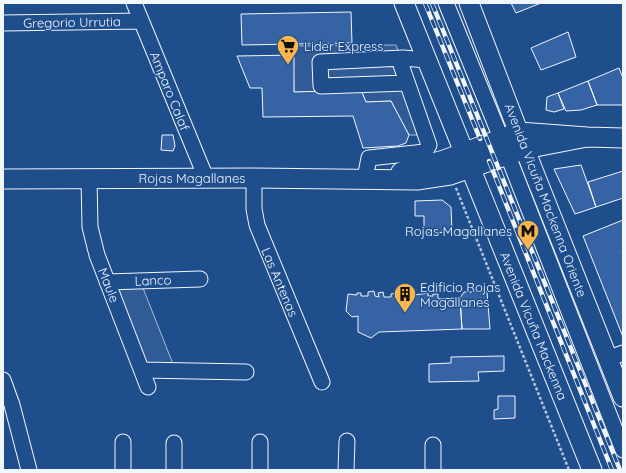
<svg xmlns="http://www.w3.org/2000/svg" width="626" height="473" viewBox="0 0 626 473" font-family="Quicksand,sans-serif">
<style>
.built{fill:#305b95;stroke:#a8bbd7}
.building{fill:#3563a3;stroke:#f2f6ff}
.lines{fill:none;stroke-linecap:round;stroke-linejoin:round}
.minor-casing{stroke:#f2f6ff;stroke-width:17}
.major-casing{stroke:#f2f6ff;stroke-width:21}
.path{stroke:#b3c4dc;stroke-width:2.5;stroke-dasharray:3 2;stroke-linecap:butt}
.minor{stroke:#1f4e8c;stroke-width:15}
.major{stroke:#1f4e8c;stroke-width:19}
.rail-casing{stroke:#f2f6ff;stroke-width:4.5}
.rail{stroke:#1f4e8c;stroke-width:3;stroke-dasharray:9;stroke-linecap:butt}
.labels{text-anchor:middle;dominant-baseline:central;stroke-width:3;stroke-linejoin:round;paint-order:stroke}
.street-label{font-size:13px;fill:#f2f6ff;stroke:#1f4e8c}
.poi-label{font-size:13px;fill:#f2f6ff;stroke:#1f4e8c;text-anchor:start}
</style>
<rect width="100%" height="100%" fill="#1f4e8c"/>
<path class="built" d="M396,45L429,135H409L391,101L366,102L361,90L294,92L293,46Z
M117,288H143L173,364L147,366Z"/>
<path class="building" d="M511,3H541L516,13Z
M351,12L352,43L242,45L241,14Z
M568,32L576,57L541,70L531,48Z
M294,55V92L361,90L366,102L391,101L409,135L406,143L398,146L363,148L353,116L263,117L262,88H250L237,56Z
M619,68L623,78V105H597L588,81Z
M588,81L597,105L581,110L566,111L558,93Z
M558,93L564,109L554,112L546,110L547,97Z
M162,135H173L175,146L173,151L161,150Z
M581,165L596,207L575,214L554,169Z
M623,171V198L596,207L588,182Z
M442,200L451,207L452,232L424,233V216H415V201Z
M623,220V251L622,252L623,255V337L583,236Z
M374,291L375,296L379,297L378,293L383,292L384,297H391V294L397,293L398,296H403V293H408V296L428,293V296H433V294H438V299L460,298L462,329L379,332L371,338L358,332V316L352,317L346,311L348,294L357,295V293H361V296H368V292Z
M464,292H487L490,329H462L460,298Z
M504,356V371L478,372L479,381L429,382V364L451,363V357Z
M498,396H515V418L494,419V410L498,409Z"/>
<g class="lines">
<g class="minor-casing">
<path id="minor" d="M134,3L206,178
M446,3L501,138L623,450
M3,23L141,21
M407,83L321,86L320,62L403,58L427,60
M254,178V209L257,225L322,382
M365,178L369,158L425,152L429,145L399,59
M89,179L90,227L97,255L148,387
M107,282L200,279
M608,359L623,353
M142,370L246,372
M3,380L12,405L29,470
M123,470V442
M174,470V443
M260,470V442
M346,470L347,441
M433,470V445"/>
</g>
<g class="major-casing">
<path id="major" d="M404,3L592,470
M469,3L533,170L623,397
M401,172L444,160L519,132L587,137L623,138
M3,179L254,178L417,180L450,175L525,149L587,137"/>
</g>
<path class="path" d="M456,188L569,470"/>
<use href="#minor" class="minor"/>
<use href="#major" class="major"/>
<g class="rail-casing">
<path id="rail" d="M425,3L480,139
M432,3L620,470
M489,161L612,470"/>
</g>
<use href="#rail" class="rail"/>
</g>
<defs>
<g id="supermarket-pin" transform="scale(1.15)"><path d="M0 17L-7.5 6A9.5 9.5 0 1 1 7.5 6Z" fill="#ffb74d" stroke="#1f4e8c"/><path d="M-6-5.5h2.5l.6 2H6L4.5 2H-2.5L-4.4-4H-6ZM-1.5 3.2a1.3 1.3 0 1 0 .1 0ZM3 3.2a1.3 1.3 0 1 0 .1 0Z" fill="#111"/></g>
<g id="metro-pin" transform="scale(1.15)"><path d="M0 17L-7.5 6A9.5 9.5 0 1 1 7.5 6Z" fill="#ffb74d" stroke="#1f4e8c"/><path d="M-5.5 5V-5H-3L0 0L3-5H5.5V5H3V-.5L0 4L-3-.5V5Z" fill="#111"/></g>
<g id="building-pin" transform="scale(1.15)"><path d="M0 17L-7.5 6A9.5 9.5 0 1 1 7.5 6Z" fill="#ffb74d" stroke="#1f4e8c"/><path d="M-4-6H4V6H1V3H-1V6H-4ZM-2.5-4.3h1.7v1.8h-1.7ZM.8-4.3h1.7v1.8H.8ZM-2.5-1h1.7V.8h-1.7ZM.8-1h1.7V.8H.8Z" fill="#111"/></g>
</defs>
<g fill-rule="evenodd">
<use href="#supermarket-pin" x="288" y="46"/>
<use href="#metro-pin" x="528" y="231"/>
<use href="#building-pin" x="405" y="294"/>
</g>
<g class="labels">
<g class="street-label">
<text transform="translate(72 22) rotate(-1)">Gregorio Urrutia</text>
<text transform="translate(170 91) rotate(68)">Amparo Calaf</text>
<text x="192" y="178">Rojas Magallanes</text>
<text transform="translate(546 200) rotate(69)">Avenida Vicuña Mackenna Oriente</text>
<text transform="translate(153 280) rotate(-2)">Lanco</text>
<text transform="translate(280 282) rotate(67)">Las Antenas</text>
<text transform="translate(109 285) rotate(69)">Maule</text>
<text transform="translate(534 326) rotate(68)">Avenida Vicuña Mackenna</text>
</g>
<g class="poi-label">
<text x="304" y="46">Lider Express</text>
<text x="512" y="231" text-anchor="end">Rojas Magallanes</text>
<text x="420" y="287">Edificio Rojas<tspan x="420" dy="15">Magallanes</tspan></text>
</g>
</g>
<rect width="626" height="473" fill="none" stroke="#f2f6ff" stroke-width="8"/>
</svg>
